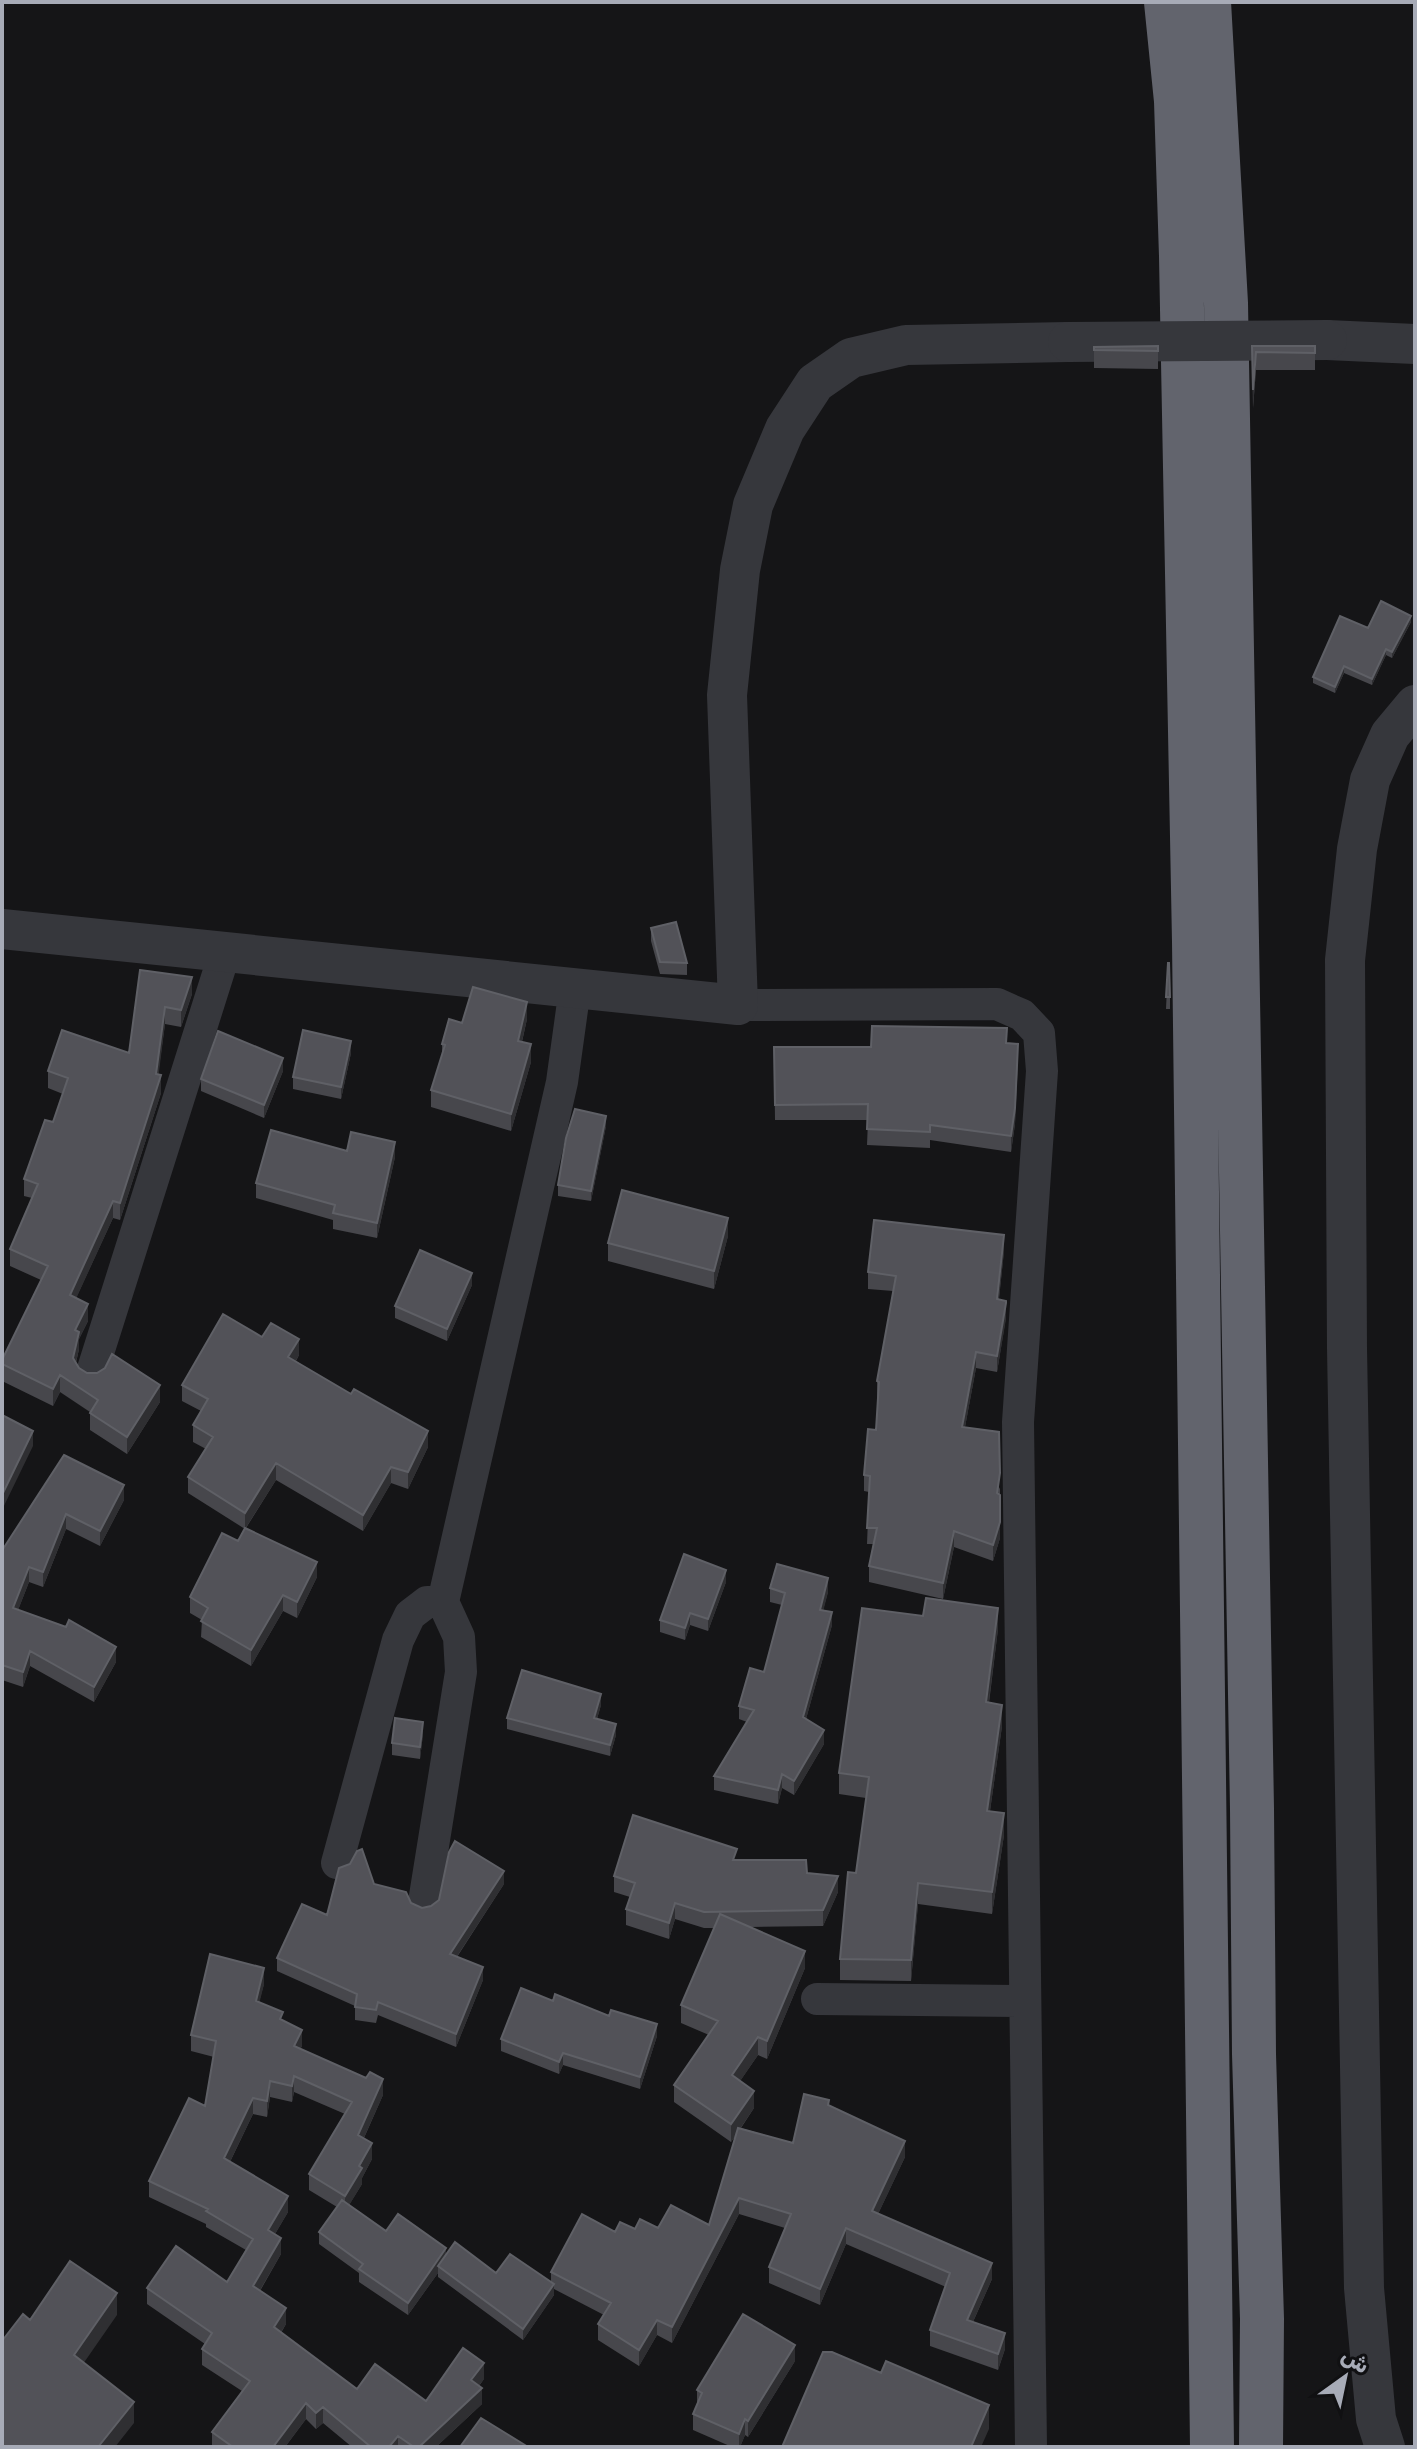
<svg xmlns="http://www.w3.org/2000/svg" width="1417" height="2449" viewBox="0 0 1417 2449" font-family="Rubik,'Noto Sans Arabic',sans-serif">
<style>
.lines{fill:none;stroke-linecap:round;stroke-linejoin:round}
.minor{stroke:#36373c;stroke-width:32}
.tertiary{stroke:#36373c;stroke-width:40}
.motorway{stroke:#62646d;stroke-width:44}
.tertiary-bridge{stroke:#36373c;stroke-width:40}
.wall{fill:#47474c}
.shaded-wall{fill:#2f2f32}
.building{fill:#525258;stroke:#5f6066;stroke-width:2}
</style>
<rect width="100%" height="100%" fill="#151517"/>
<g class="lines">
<path class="minor" d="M738,1005L997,1004L1022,1015L1039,1033L1042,1071L1018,1422L1031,2447
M92,1372L225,952
M443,1602L562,1082L575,988
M337,1863L398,1640L410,1615L427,1602H443L459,1637L461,1672L424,1902
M817,1999L1025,2001"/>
<path class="tertiary" d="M1327,340L1415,344
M2,929L738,1005L727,695L740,570L753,505L785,429L815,383L851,358L906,345L1068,342
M1385,2447L1376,2419L1364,2288L1347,1348L1345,960L1357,849L1370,780L1390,735L1415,705"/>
<path class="motorway" d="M1166,2L1176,101L1181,256L1194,942L1212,2447
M1209,2L1226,303L1252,1809L1254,2054L1262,2319L1261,2447"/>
<path class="tertiary-bridge" d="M1068,342L1327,340"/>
</g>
<path class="wall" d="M1158,346V369L1094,368V347Z
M1252,346H1315V370H1256L1253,408Z
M1411,622L1392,658L1386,655L1372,685L1344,673L1335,693L1313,683V677L1368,628Z
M651,928L687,963V975L660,974L651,941Z
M1168,963L1170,997V1009H1166Z
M140,970L192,994L181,1027L165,1024L158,1075L161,1093L120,1220L113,1218L76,1298L88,1321L79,1339V1349L76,1363L79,1368L87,1373L160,1402L127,1454L90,1430V1412L60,1392L53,1406L2,1381V1344L3,1359L41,1280L10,1266V1249L32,1198L24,1196V1179L53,1122L63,1094L48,1088V1071L129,1053Z
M527,1019L522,1042L531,1062L511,1131L431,1107V1090L442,1055V1044L462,1023Z
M1007,1043L1018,1060L1015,1124L1011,1152L930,1140V1148L867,1145L868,1120H775L774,1047H871Z
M351,1053L341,1099L293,1089V1077Z
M283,1071L264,1118L201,1091V1079Z
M606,1126L591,1201L558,1196V1185Z
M347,1151L395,1157L377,1238L333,1229V1220L256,1198V1183Z
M728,1236L714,1289L608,1261V1243Z
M1004,1251L999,1299L1006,1301V1317L997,1372L976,1368L965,1427L1000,1489V1538L993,1561L954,1547L943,1599L869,1582V1566L873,1544H867L869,1492L864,1491V1475L876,1430L878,1398H877V1381L893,1291L868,1289V1272Z
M472,1285L447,1341L395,1318V1306Z
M262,1337L299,1355L296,1361L428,1447L408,1489L391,1483L363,1531L276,1480L246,1528L317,1577L297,1618L283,1611L251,1666L201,1637L202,1620L190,1613V1597L238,1541L245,1529L188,1493V1477L206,1449L193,1442V1425L201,1411L182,1401V1385Z
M64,1455L124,1500L100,1546L66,1529L43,1587L29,1582L18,1610L116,1662L94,1702L30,1666L23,1687L2,1680V1549H3Z
M726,1582L708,1631L690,1625L685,1640L660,1632V1620Z
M770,1588L828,1592L823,1610L832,1625L806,1719L824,1744L794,1795L782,1788L778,1804L714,1790V1776L747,1722L739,1719V1706L764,1672L782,1605L770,1602Z
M998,1629L989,1703L1002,1726L990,1811L1004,1835L992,1914L918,1904L911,1981L840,1980V1959L856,1873L866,1798L839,1794V1773Z
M601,1705L597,1719L616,1735L610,1756L507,1729V1718Z
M423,1734L420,1759L392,1755V1743Z
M737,1860L807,1873L838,1892L823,1926L751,1927L805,1968L767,2059L758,2055L740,2081L754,2108L741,2128L793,2143L829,2106L905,2157L878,2214L992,2279L973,2322L1005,2349L998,2370L930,2346V2330L946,2287L846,2244L820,2305L769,2283V2267L785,2228L739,2214L672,2343L657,2335L639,2366L598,2340V2324L604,2315L554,2289V2295L523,2340L438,2277V2273L408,2315L359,2282V2273L319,2244V2232L337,2207L309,2190V2174L345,2114L294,2092L292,2102L270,2097L267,2117L253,2114L230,2162L288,2212L275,2234L281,2254L260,2291L286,2324L281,2333L357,2389L426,2401L484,2379L479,2386L482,2404L436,2447H352L323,2423L316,2429L306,2419L285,2447H212V2432L242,2391L202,2365V2349L205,2344L147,2304V2288L227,2282L246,2250L206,2227V2224L149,2197V2181L205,2106L214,2057L191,2051V2035L264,1984L259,2002L283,2020L302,2046L300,2049L383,2095L364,2138L372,2159L362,2178V2184L349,2205L386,2231L496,2273L551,2282V2272L615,2232L709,2225L736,2135L731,2142L674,2102V2085L709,2035L681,2023V2005L714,1928H704L675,1919L669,1939L626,1925V1909L630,1897L614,1892V1876Z
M504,1884L457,1957L483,1980L456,2047L378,2015L376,2023L355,2020V2006L277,1971V1958L327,1915L411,1903L422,1908L431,1906Z
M553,2001L657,2036L640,2089L563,2065L559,2074L501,2051V2039Z
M795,2361L748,2437L745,2435L740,2447H732L693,2430V2414L697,2405V2390Z"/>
<path class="shaded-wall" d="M1256,352V370L1253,408V390Z
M1411,616V622L1392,658V652Z
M1386,649V655L1372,685V679Z
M1344,666V673L1335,693V687Z
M192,977V994L181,1027V1010Z
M527,1002V1019L518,1058V1041Z
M165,1007V1024L157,1088L161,1075V1093L120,1220V1203L156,1074Z
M351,1041V1053L341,1099V1087Z
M531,1044V1062L511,1131V1114Z
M1018,1044L1015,1124L1011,1152V1136Z
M283,1058V1071L264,1118V1105Z
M606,1116V1126L591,1201V1191Z
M395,1142V1157L377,1238V1223Z
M113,1201V1218L70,1312V1295Z
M728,1218V1236L714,1289V1271Z
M1004,1235V1251L997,1315V1299Z
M472,1273V1285L447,1341V1329Z
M1006,1303V1319L997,1372V1356Z
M88,1304V1321L79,1339V1349L73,1375L75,1330Z
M299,1339V1355L288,1374V1357Z
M976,1352V1368L962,1443V1427Z
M60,1375V1392L53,1406V1389Z
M160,1385V1402L127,1454V1437Z
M33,1431V1446L2,1510V1495Z
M428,1431V1447L408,1489V1472Z
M276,1463V1480L245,1529V1513Z
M391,1467V1483L363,1531V1515Z
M124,1485V1500L100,1546V1531Z
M66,1514V1529L43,1587V1572Z
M1000,1522V1538L993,1561V1545Z
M954,1531V1547L943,1599V1583Z
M317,1562V1577L297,1618V1602Z
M29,1567V1582L13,1623V1608Z
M726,1570V1582L708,1631V1619Z
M828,1578V1592L820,1624V1610Z
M283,1595V1611L251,1666V1650Z
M998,1608V1629L986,1724V1702Z
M832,1612V1625L803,1730V1717Z
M690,1613V1625L685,1640V1628Z
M116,1647V1662L94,1702V1687Z
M30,1651V1666L23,1687V1672Z
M601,1694V1705L594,1729V1718Z
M1002,1705V1726L987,1832V1811Z
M423,1722V1734L420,1759V1747Z
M616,1724V1735L610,1756V1745Z
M824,1730V1744L794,1795V1781Z
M782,1774V1788L778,1804V1790Z
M1004,1813V1835L992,1914V1892Z
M504,1871V1884L450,1967V1954Z
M838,1876V1892L823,1926V1910Z
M918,1883V1904L911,1981V1960Z
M675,1903V1919L669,1939V1923Z
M805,1951V1968L767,2059V2041Z
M483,1967V1980L456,2047V2034Z
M264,1968V1984L256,2017V2001Z
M657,2024V2036L640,2089V2077Z
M302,2030V2046L294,2062V2046Z
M758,2037V2055L732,2093V2075Z
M563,2053V2065L559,2074V2062Z
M294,2076V2092L292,2102V2086Z
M383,2079V2095L358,2151V2135Z
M270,2081V2097L267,2117V2101Z
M754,2091V2108L731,2142V2124Z
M253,2098V2114L224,2174V2158Z
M905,2141V2157L872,2227V2211Z
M372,2143V2159L362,2178V2184L345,2212V2196Z
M288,2196V2212L268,2246V2230Z
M739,2198V2214L672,2343V2327Z
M846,2228V2244L820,2305V2289Z
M281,2238V2254L253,2302V2286Z
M446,2248V2260L438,2266V2273L408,2315V2303Z
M992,2263V2279L967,2335V2320Z
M554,2284V2295L523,2340V2329Z
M117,2293V2315L74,2377V2355Z
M286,2308V2324L274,2343V2327Z
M657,2320V2335L639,2366V2350Z
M1005,2333V2349L998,2370V2354Z
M795,2345V2361L748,2437V2421Z
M484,2363V2379L471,2396V2380Z
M482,2388V2404L436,2447H419Z
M134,2402V2423L115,2447H98Z
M306,2403V2419L285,2447H273Z
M989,2405V2429L981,2447H971Z
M323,2407V2423L316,2429V2413Z
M745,2419V2435L740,2447H739V2434Z
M398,2436V2447H389Z"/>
<path class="building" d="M1158,346V351L1094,350V347Z
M1252,346H1315V353L1256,352L1253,390Z
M1381,601L1411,616L1392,652L1386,649L1372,679L1344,666L1335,687L1313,677L1340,616L1368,628Z
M676,922L687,963L660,962L651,928Z
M1168,963H1169L1170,997H1166Z
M140,970L192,977L181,1010L165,1007L156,1074L161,1075L120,1203L113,1201L70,1295L88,1304L75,1330L79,1332L73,1358L79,1368L87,1373H97L105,1368L112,1354L160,1385L127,1437L90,1413L98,1400L60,1375L53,1389L2,1364V1360L48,1266L10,1249L38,1184L24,1179L45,1120L53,1122L68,1078L48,1071L62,1030L129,1053Z
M473,987L527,1002L518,1041L531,1044L511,1114L431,1090L445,1045L442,1044L449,1019L462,1023Z
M872,1026L1007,1028L1006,1043L1018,1044L1015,1108L1011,1136L930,1125V1132L867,1129L868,1104L775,1105L774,1047H871Z
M303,1030L351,1041L341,1087L293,1077Z
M218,1031L283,1058L264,1105L201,1079Z
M575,1109L606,1116L591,1191L558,1185L566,1138Z
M271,1130L347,1151L351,1132L395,1142L377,1223L333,1213L335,1205L256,1183Z
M622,1190L728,1218L714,1271L608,1243Z
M874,1220L1004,1235L997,1299L1006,1301V1303L997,1356L976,1352L962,1427L999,1432L1000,1473L997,1493L1000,1495V1522L993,1545L954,1531L943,1583L869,1566L877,1528H867L870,1476L864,1475L868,1429L876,1430L879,1382L877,1381L896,1276L868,1272Z
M420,1250L472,1273L447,1329L395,1306Z
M223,1314L262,1337L271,1323L299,1339L288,1357L351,1394L354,1389L428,1431L408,1472L391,1467L363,1515L276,1463L245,1513L188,1477L213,1437L193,1425L208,1399L182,1385Z
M2,1415L33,1431L2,1495Z
M64,1455L124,1485L100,1531L66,1514L43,1572L29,1567L13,1608L66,1627L69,1620L116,1647L94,1687L30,1651L23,1672L2,1665V1549H3Z
M245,1528L317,1562L297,1602L283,1595L251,1650L201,1621L208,1608L190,1597L222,1533L238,1541Z
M684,1554L726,1570L708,1619L690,1613L685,1628L660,1620Z
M777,1564L828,1578L820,1610L832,1612L803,1717L824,1730L794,1781L782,1774L778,1790L714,1776L754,1710L739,1706L750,1668L764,1672L785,1593L770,1588Z
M926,1598L998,1608L986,1702L1002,1705L987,1811L1004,1813L992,1892L918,1883L911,1960L840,1959L848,1872L856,1873L869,1777L839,1773L862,1608L923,1616Z
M522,1670L601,1694L594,1718L616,1724L610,1745L507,1718Z
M395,1718L423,1722L420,1747L392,1743Z
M633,1815L737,1849L733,1860H806L807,1873L838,1876L823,1910L704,1912L675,1903L669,1923L626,1909L635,1883L614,1876Z
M455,1841L504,1871L450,1954L483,1967L456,2034L378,2002L376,2010L355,2007L357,1994L277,1958L302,1904L327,1915L339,1868L350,1864L357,1851L362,1849L374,1884L406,1892L411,1903L422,1908L431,1906L439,1900L449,1852Z
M720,1914L805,1951L767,2041L758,2037L732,2075L754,2091L731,2124L674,2085L718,2021L681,2005Z
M210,1954L264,1968L256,2001L283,2012L280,2019L302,2030L294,2046L366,2078L370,2072L383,2079L358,2135L372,2143L359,2166L362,2168L345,2196L309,2174L352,2102L294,2076L292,2086L270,2081L267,2101L253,2098L224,2158L288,2196L268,2230L281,2238L253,2286L286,2308L274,2327L357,2389L375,2364L426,2401L463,2348L484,2363L471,2380L482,2388L419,2447H414L398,2436L389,2447H371L323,2407L316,2413L306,2403L273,2447H233L212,2432L250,2381L202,2349L212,2333L147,2288L176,2246L227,2282L253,2239L206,2211L208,2209L149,2181L189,2098L205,2106L216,2041L191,2035Z
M521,1988L553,2001L555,1994L609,2016L611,2010L657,2024L640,2077L563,2053L559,2062L501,2039Z
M804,2094L829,2100L828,2105L905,2141L872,2211L992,2263L967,2320L1005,2333L998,2354L930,2330L950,2273L846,2228L820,2289L769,2267L791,2214L739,2198L672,2327L657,2320L639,2350L598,2324L611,2303L551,2272L582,2214L615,2232L620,2222L635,2229L640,2219L658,2228L671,2205L709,2225L738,2128L793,2143Z
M342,2200L386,2231L398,2214L446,2248L408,2303L359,2269L363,2264L319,2232Z
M455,2242L496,2273L510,2254L554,2284L523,2329L438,2266Z
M70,2261L117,2293L74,2355L134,2402L98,2447H2V2341L23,2314L30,2320Z
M743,2314L795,2345L748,2421L745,2419L739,2434L693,2414L702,2393L697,2390Z
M823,2352H832L881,2373L886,2361L989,2405L971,2447H782Z
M481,2418L528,2447H460Z"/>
<rect width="1417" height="2449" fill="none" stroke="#a7abb7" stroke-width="8"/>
<g transform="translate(1345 2377) rotate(33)" stroke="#101012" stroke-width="6" paint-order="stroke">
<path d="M0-6L14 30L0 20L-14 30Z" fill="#a7abb7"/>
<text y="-12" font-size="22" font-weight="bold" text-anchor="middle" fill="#a7abb7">ش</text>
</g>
</svg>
